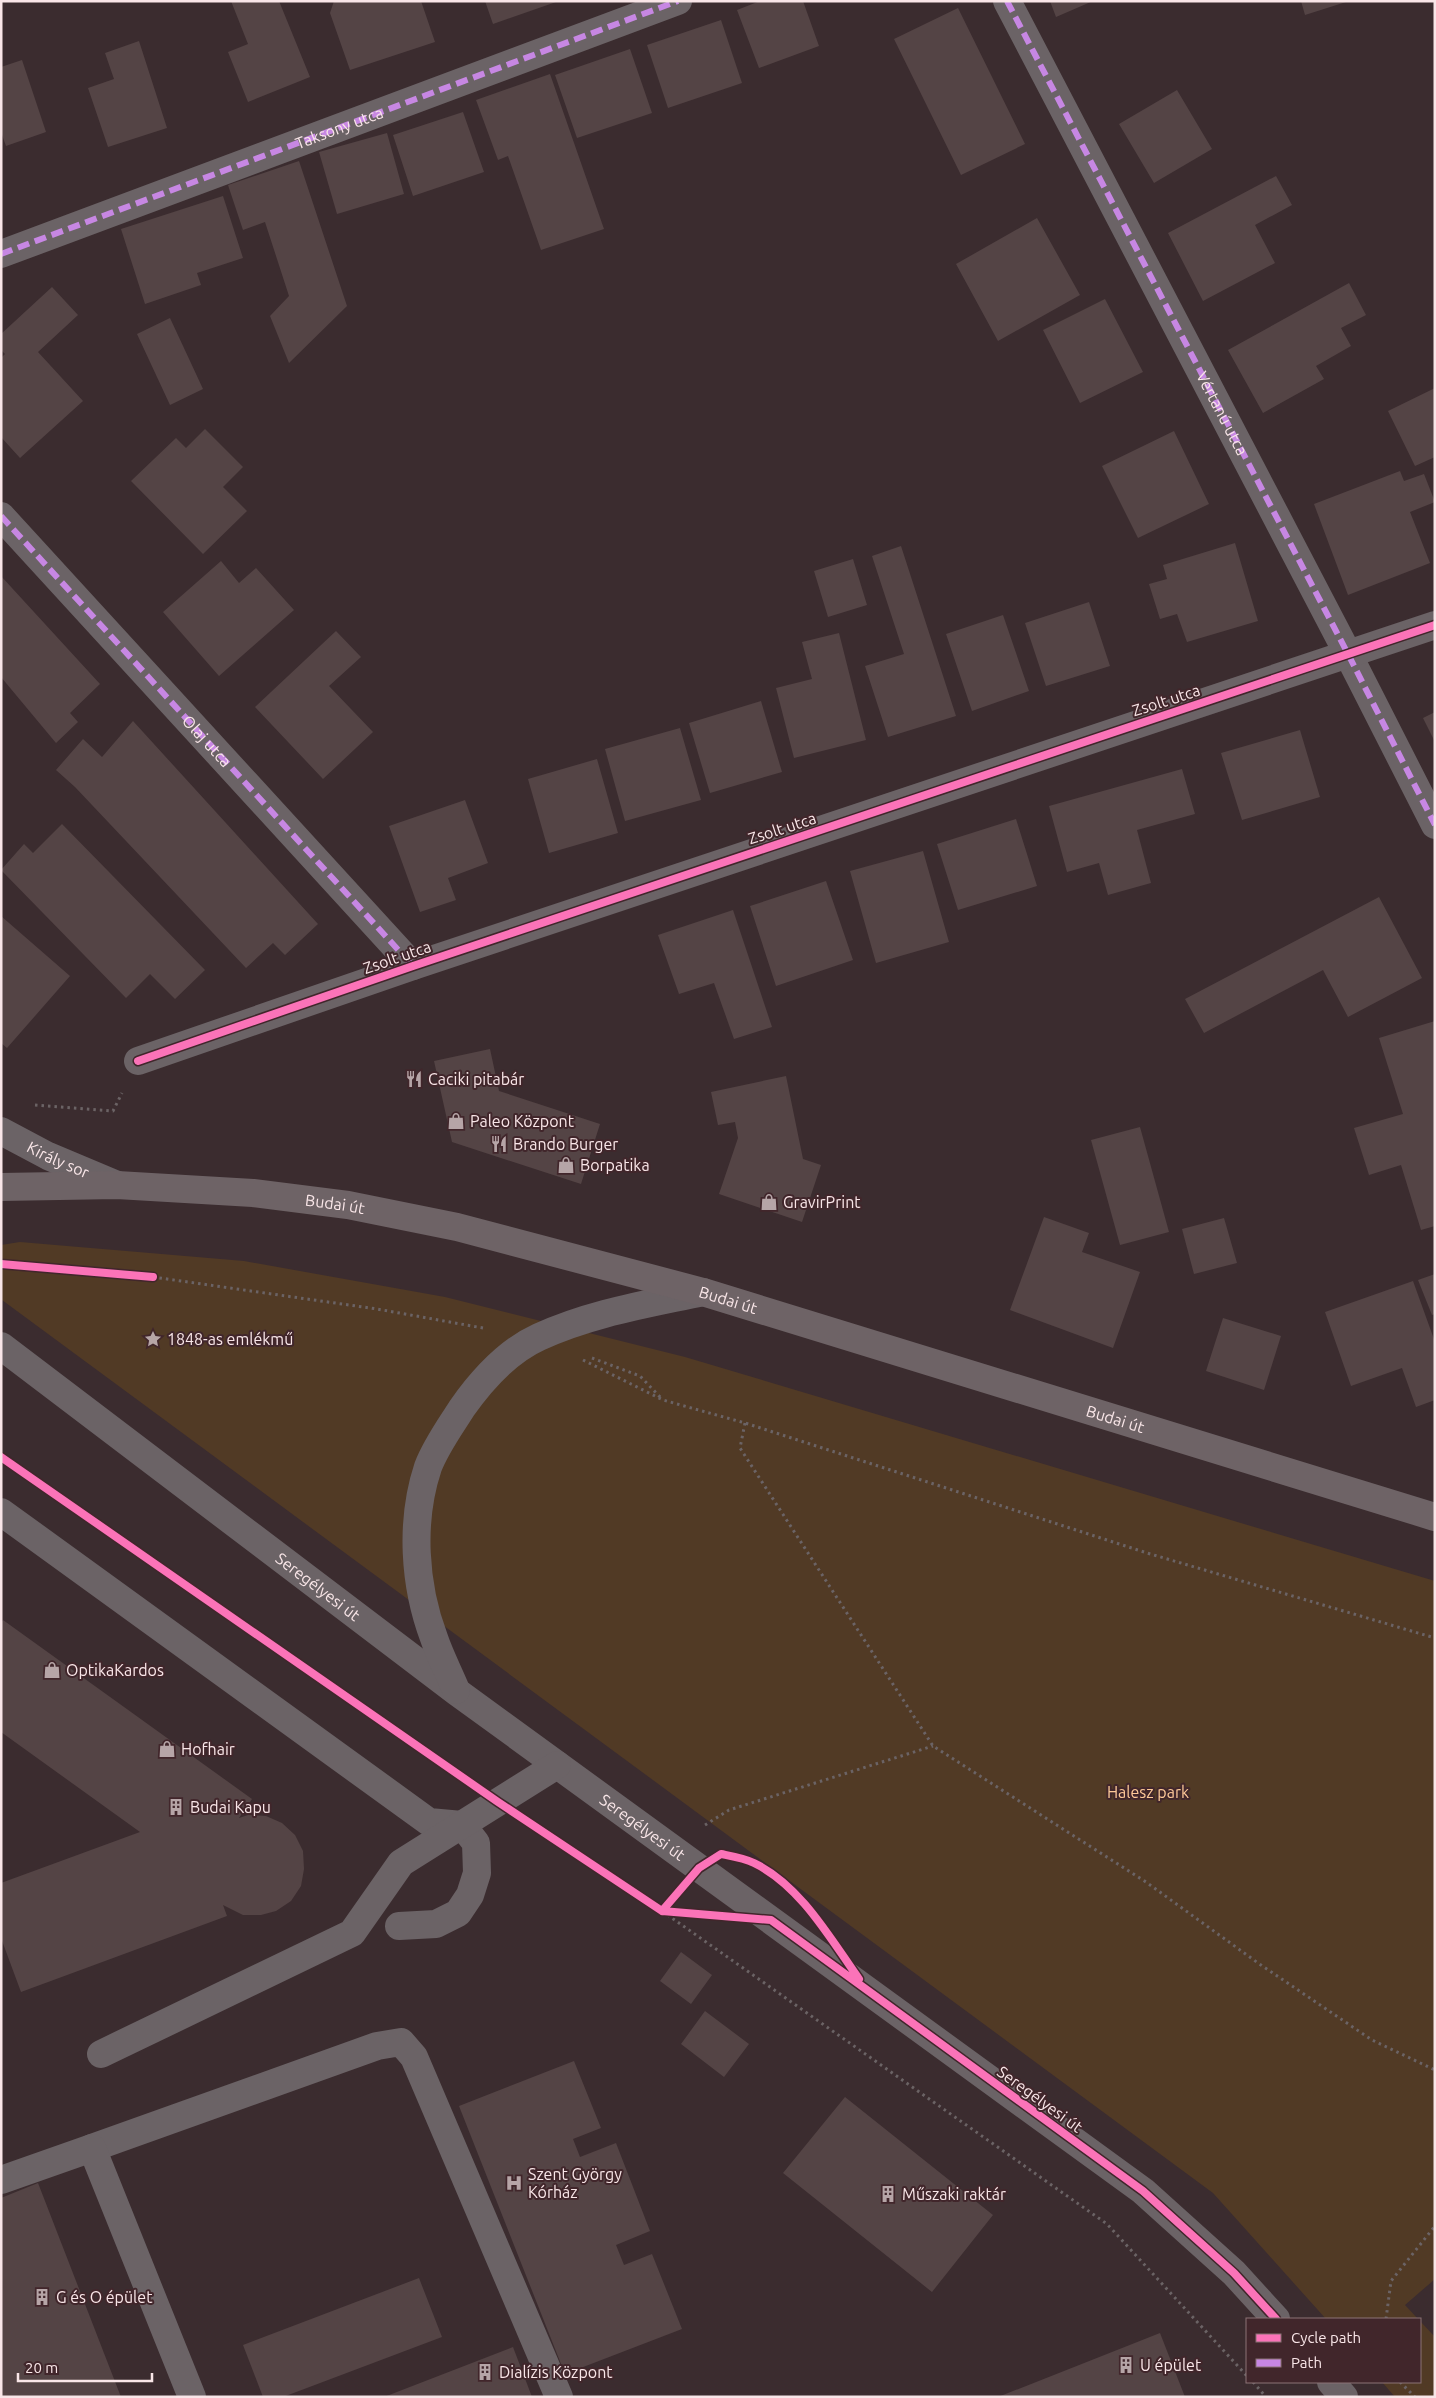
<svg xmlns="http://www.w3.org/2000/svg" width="1436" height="2398" viewBox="0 0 1436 2398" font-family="Ubuntu,sans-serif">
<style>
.green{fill:#513a25}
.building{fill:#544445}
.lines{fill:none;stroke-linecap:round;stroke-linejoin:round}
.path{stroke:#6b6365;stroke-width:3;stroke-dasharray:2.5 4;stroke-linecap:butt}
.minor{stroke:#6b6366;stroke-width:28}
.major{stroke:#6e6366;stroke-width:28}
.quiet{stroke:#c787e3;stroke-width:6;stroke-dasharray:12 6;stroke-linecap:butt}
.cycleway-casing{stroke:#41262b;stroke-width:11}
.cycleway{stroke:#fb73b8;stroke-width:8}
.labels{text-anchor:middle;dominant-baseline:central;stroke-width:4;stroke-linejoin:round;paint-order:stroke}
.street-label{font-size:16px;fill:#f9e6e8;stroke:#41262b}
.poi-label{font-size:16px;fill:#f9e6e8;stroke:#41262b;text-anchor:start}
.park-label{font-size:16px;fill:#fec998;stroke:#41262b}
</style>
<rect width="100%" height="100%" fill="#3b2c2f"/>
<path class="green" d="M20,1242L244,1261L445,1297L685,1357L1435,1581V2279L1405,2305L1418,2319H1326L1213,2193L2,1300L1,1245Z
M1420,2321L1435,2337V2397H1395L1382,2382H1420Z"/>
<path class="building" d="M231,1H279L310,77L248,102L228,52L248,44Z
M334,1H421L435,42L350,70L330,13Z
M485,1H556V2L493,24Z
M760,1H803L819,46L759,68L737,10Z
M1050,1H1093L1056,17Z
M1301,1H1346V2L1305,15Z
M958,8L1025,144L961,175L894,39Z
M721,20L742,83L668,108L647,45Z
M139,41L167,128L108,147L88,88L114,79L105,53Z
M630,49L652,113L577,138L555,75Z
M22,60L46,132L6,146L1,132V67Z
M550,74L604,229L541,250L508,156L498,160L476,100Z
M1177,90L1212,149L1154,183L1119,124Z
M463,112L484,172L413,196L393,135Z
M387,133L404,194L337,214L319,152Z
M299,161L347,306L289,363L270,316L289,296L265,222L243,230L228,185Z
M1276,176L1292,205L1255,225L1275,263L1203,301L1168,233Z
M223,196L243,258L197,273L201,285L145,304L121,229Z
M1037,218L1080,295L998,341L956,264Z
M1349,283L1366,315L1341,328L1351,346L1316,366L1324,379L1263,413L1228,350Z
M52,287L78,315L38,352L83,401L20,458L1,437V358L5,354L1,350V334Z
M1105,299L1143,372L1080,403L1043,330Z
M170,318L203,389L170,405L137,334Z
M1435,388V457L1415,466L1388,411Z
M205,429L243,467L223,487L247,511L203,554L131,481L176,438L186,448Z
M1174,431L1209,504L1138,538L1102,466Z
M1400,471L1404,481L1424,474L1435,502L1410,512L1430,563L1348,595L1314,504Z
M1235,543L1258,621L1187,642L1177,614L1160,619L1149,584L1167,579L1163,565Z
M901,546L956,716L888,737L865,666L904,654L872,556Z
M853,559L867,605L828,617L814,571Z
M221,561L239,583L256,568L294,610L219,676L163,612Z
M1,576L100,684L70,713L78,722L56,743L1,677Z
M1089,602L1110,666L1046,686L1025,623Z
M1003,615L1029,691L972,711L946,634Z
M336,631L361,657L329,686L373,732L323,779L255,707Z
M839,633L866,740L794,758L776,688L812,679L802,642Z
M761,701L782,772L710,793L689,723Z
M1435,712V742L1423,718Z
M133,721L318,924L285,955L273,943L246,968L75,787L56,770L83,739L102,757Z
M680,728L701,800L625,821L605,749Z
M1300,730L1320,797L1242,820L1221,753Z
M597,759L618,833L549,853L528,779Z
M1182,769L1195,814L1137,830L1151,883L1108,895L1099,863L1067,872L1049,806Z
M465,800L488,863L448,878L456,900L420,912L389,826Z
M1016,819L1037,886L958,910L937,844Z
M62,824L205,970L175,999L150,974L126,998L1,870L24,844L33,853Z
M923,851L949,942L876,963L850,871Z
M826,881L853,960L776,986L750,906Z
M1379,897L1422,978L1348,1017L1323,970L1204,1033L1185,999Z
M733,910L772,1027L734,1039L714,983L679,994L658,935Z
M1,916L70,976L7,1048L1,1043Z
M1435,1021V1226L1421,1230L1401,1165L1369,1175L1354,1128L1403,1114L1379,1038Z
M490,1049L499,1091L600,1124L581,1184L452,1142L434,1061Z
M786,1076L803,1159L821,1165L802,1222L719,1194L738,1138L735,1122L718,1125L711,1092Z
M1140,1127L1169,1232L1120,1245L1091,1140Z
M1044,1217L1089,1233L1082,1252L1140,1272L1113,1348L1010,1310Z
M1224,1218L1237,1263L1194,1274L1182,1229Z
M1435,1274V1314L1432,1315L1418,1280Z
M1413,1281L1435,1342V1400L1416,1407L1402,1368L1351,1386L1325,1312Z
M1223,1318L1281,1336L1264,1390L1206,1371Z
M3,1620L252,1799L239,1818L248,1815L266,1816L282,1823L295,1835L303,1851L304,1869L301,1886L291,1901L276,1911L261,1915H243L223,1905L227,1916L21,1992L1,1938V1883L140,1832L1,1732V1623Z
M681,1952L712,1975L691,2004L660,1981Z
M705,2011L749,2044L724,2077L681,2044Z
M574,2061L601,2128L573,2139L580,2157L616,2143L650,2231L616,2245L624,2265L652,2254L682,2329L565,2374L459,2106Z
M845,2097L993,2215L932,2292L783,2173Z
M38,2183L121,2397H1V2198Z
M419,2278L442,2337L283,2397H263L243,2345Z
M1160,2333L1185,2397H998Z
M513,2347L532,2397H384Z"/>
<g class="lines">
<path class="path" d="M35,1105L113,1111L122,1093
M153,1277L377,1309L483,1328
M592,1358L640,1376L661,1398
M583,1360L663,1400L745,1423L1147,1553L1435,1638
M745,1423L740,1448L933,1746L1146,1882L1258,1963L1372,2040L1435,2070
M705,1825L729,1810L933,1746
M662,1911L1107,2224L1247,2376
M1386,2319L1391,2281L1435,2226
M1253,2382L1266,2397
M1400,2382L1415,2397"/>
<g class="minor">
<path id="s1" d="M1007,1L1348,654L1435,825"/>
<path d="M1,254L678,1"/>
<path d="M1,516L413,966"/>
<path d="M138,1061L413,966L1435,625"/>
<path id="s2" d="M1,1131L48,1156L117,1185"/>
<path id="s3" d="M1,1346L457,1692L1143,2191L1234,2273L1276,2319"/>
<path d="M1,1512L429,1822L462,1825L476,1843L477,1873L470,1895L458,1913L436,1924L399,1926"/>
<path d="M456,1690C449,1673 440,1656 434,1638C414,1585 410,1521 428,1467C436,1446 450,1427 462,1408C481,1381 508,1351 539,1337C591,1313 648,1304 703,1292"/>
<path d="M101,2054L352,1933L401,1863L557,1765"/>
<path d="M92,2148L377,2046L401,2042L414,2057L559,2397"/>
<path d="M1,2180L92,2148L192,2397"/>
<path d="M1331,2382L1344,2397"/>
</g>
<path class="major" id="s4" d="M1,1187L117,1185L253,1193L348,1205L457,1227L703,1292L1435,1517"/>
<g class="quiet">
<path d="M1007,1L1348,654L1435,825"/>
<path id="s5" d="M1,254L678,1"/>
<path id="s6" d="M1,516L413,966"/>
</g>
<g class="cycleway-casing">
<path id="cycleway" d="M138,1061L413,966L1435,625
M1,1264L153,1277
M1,1457L498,1802L662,1911L771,1920L1143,2191L1234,2273L1276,2319
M662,1911L699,1868L721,1854C731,1856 744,1858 754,1863C800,1885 830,1938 859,1979"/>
</g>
<use href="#cycleway" class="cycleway"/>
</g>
<defs>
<g id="restaurant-bare" transform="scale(1.35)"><path d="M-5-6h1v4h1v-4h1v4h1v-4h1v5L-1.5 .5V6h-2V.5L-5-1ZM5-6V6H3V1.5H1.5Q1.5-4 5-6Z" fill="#b6a5a7" stroke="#41262b" stroke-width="2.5" paint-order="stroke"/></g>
<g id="shop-bare" transform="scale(1.35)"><path d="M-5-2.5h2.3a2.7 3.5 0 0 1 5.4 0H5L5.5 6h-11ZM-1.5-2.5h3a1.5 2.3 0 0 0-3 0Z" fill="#b6a5a7" stroke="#41262b" stroke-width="2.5" paint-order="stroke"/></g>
<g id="sight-bare" transform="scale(1.35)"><path d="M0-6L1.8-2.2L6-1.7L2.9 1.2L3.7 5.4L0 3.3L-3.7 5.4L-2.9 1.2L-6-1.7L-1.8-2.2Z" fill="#b6a5a7" stroke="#41262b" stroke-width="2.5" paint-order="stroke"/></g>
<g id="building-bare" transform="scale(1.35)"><path d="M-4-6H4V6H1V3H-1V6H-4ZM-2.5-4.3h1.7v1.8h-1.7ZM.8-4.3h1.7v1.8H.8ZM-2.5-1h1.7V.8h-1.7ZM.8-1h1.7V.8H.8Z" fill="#b6a5a7" stroke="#41262b" stroke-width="2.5" paint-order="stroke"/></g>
<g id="hospital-bare" transform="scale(1.35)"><path d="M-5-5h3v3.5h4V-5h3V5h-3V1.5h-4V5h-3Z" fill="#b6a5a7" stroke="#41262b" stroke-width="2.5" paint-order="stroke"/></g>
</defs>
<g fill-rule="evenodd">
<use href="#restaurant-bare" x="414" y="1079"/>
<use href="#shop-bare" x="456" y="1121"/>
<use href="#restaurant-bare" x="499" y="1144"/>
<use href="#shop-bare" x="566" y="1165"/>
<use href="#shop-bare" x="769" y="1202"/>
<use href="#sight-bare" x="153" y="1339"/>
<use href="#shop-bare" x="52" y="1670"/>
<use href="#shop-bare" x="167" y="1749"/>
<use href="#building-bare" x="176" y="1807"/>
<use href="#hospital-bare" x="514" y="2183"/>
<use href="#building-bare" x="888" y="2194"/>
<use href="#building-bare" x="42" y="2297"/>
<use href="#building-bare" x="1126" y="2365"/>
<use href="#building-bare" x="485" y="2372"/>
</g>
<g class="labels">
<g class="street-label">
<text stroke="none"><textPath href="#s5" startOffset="361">Taksony utca</textPath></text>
<text stroke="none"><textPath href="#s1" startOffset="465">Vértanú utca</textPath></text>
<text transform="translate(1166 700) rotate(-18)">Zsolt utca</text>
<text stroke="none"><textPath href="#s6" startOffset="305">Olaj utca</textPath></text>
<text transform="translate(782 828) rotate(-18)">Zsolt utca</text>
<text transform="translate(397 957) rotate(-19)">Zsolt utca</text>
<text stroke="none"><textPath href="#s2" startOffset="64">Király sor</textPath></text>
<text stroke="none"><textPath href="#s4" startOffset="335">Budai út</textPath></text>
<text stroke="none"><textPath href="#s4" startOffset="740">Budai út</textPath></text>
<text stroke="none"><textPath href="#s4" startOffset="1145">Budai út</textPath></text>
<text stroke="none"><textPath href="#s3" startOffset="398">Seregélyesi út</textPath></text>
<text stroke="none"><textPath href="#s3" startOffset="802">Seregélyesi út</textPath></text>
<text transform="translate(1040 2099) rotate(36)">Seregélyesi út</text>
</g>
<g class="poi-label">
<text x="428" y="1079">Caciki pitabár</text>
<text x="470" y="1121">Paleo Központ</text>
<text x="513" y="1144">Brando Burger</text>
<text x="580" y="1165">Borpatika</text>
<text x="783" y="1202">GravirPrint</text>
<text x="167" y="1339">1848-as emlékmű</text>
<text x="66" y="1670">OptikaKardos</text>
<text x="181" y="1749">Hofhair</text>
<text x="190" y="1807">Budai Kapu</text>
<text x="528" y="2174">Szent György<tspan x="528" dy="18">Kórház</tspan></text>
<text x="902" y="2194">Műszaki raktár</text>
<text x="56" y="2297">G és O épület</text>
<text x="1140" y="2365">U épület</text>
<text x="499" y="2372">Dialízis Központ</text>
</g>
<g class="park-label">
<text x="1148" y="1792">Halesz park</text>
</g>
</g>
<rect width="1436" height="2398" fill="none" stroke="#f9e6e8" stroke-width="5"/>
<rect x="1246" y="2318" width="175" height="65" fill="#41262b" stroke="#8b7377"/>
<rect x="1256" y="2334" width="25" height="8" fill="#fb73b8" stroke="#8b7377"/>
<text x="1291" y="2343" font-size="15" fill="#f9e6e8">Cycle path</text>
<rect x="1256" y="2359" width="25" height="8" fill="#c787e3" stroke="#8b7377"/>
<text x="1291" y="2368" font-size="15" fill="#f9e6e8">Path</text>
<path d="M18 2373v8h134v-8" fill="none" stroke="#f9e6e8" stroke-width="2.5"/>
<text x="25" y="2373" font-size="15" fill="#f9e6e8" stroke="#41262b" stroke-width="4" paint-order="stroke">20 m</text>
</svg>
